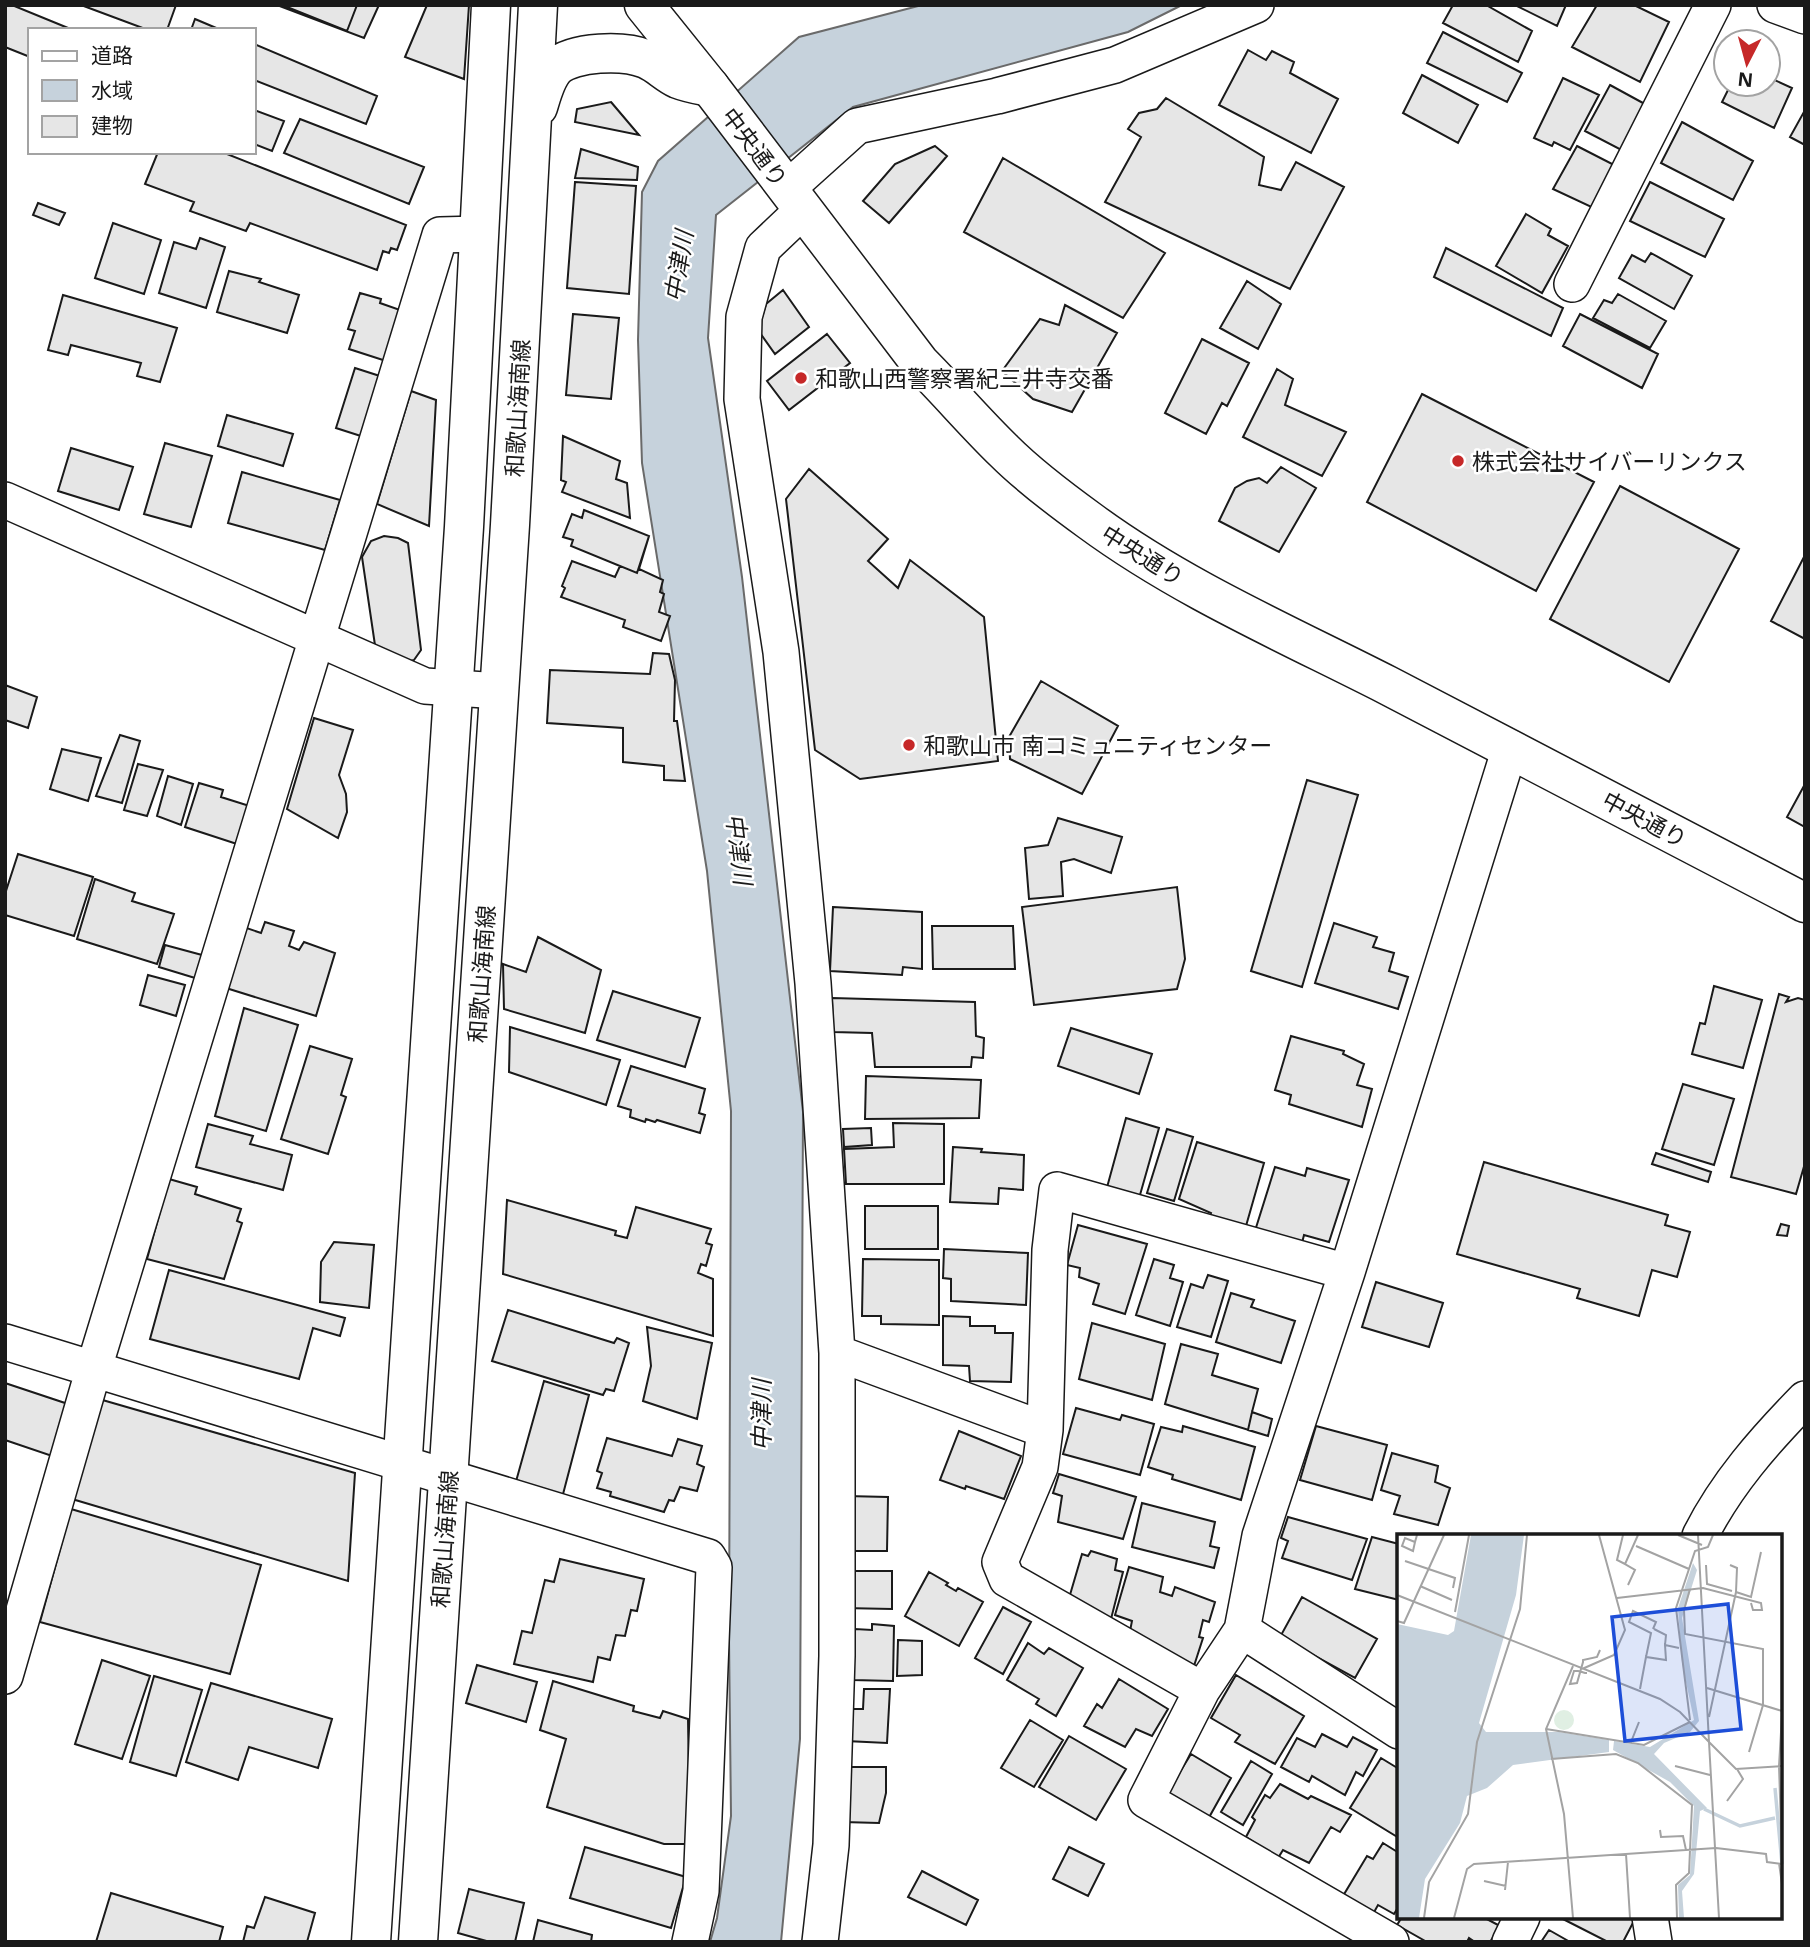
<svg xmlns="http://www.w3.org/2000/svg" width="1810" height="1947" viewBox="0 0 1810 1947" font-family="'Open Sans','Noto Sans JP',sans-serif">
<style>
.water{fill:#c6d2dc;stroke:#6a6a6a;stroke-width:2}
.building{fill:#e6e6e6;stroke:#1a1a1a;stroke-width:2}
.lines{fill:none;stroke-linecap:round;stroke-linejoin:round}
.minor-casing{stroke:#1a1a1a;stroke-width:38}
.secondary-casing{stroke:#1a1a1a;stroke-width:41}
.trunk-casing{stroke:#1a1a1a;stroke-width:41}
.minor{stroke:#fff;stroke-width:35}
.secondary{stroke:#fff;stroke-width:38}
.trunk{stroke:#fff;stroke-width:38}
.poi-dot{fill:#c62828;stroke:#fff;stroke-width:2.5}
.labels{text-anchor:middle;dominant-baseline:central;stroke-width:5;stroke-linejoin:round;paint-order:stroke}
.street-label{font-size:23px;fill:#1a1a1a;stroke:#fff}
.poi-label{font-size:23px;fill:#1a1a1a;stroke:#fff;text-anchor:start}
.water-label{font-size:24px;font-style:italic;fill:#1a1a1a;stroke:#fff}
.inset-river{fill:none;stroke:#c6d2dc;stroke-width:3.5}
.inset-road{fill:none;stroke:#a3a3a3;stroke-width:2}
.view{fill:#1d4ed8;fill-opacity:0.15;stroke:#1d4ed8;stroke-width:3.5}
.inset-edge{fill:none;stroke:#1a1a1a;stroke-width:3.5}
</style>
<rect width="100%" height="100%" fill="#fff"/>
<path class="water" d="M922,5H1182L1128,32L853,107L716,215L708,338L742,577L803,1112L800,1739L781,1942H710L717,1918L731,1816L729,1638L731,1111L707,871L642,463L638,340L642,192L658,161L799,37Z"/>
<path class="building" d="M5,5H12L73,30H30V57L5,47Z
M81,5H176L167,30H148Z
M277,5H379L364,38Z
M282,5H357L347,31Z
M427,5H469L464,79L405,57Z
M1453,5H1486L1532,31L1518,62L1443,23Z
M1515,5H1566L1557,26Z
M1597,5H1634L1669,22L1640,82L1572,47Z
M195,19L221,30H191Z
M1443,32L1522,73L1507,102L1427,63Z
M254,44L377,96L366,124L254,80Z
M1248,50L1266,60L1272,51L1294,62L1290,73L1338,99L1311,153L1219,105Z
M1422,75L1478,105L1458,143L1403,113Z
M1768,77L1792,88L1774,128L1722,102L1731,84H1768Z
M1563,78L1599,95L1570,150L1554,142L1552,146L1534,138Z
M1610,85L1654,109L1629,154L1585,131Z
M1166,98L1264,157L1259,185L1281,190L1296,162L1344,187L1290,289L1105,202L1141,137L1128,129L1139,113L1157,109Z
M611,102L639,135L575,122L577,109Z
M254,110L284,121L272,151L254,144Z
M1805,110V145L1790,137Z
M300,119L424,167L409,204L284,153Z
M1682,122L1753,161L1733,200L1661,163Z
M935,146L947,156L889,223L863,201L895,164Z
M1577,146L1620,168L1602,212L1553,189Z
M581,149L638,167L637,180L575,178Z
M158,152H222L406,225L397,250L391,248L389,253L383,251L377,270L250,223L246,231L190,211L194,202L145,184Z
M1003,158L1165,253L1123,318L964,232Z
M575,182L636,186L629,294L567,288Z
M1650,182L1724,219L1705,257L1630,221Z
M38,203L65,213L59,225L33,215Z
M1526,214L1551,229L1548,235L1568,246L1542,293L1496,266Z
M113,223L161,240L144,294L95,278Z
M200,238L225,247L206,308L159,293L174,242L196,249Z
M1446,248L1563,308L1551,336L1434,277Z
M1651,253L1692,276L1674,309L1619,278L1632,255L1645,262Z
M229,271L261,279L259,282L299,295L287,333L217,312Z
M1247,281L1281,304L1258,349L1220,328Z
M783,290L809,327L775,354L758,330L766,304Z
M360,293L381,299L380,303L403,311L386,361L349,349L355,331L348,329Z
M1618,294L1666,321L1650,348L1593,318L1604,300L1612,303Z
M63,295L177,328L160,382L137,376L141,363L71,345L68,355L48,350Z
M1065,305L1117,333L1072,412L1033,399L1002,371L1040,319L1059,325Z
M573,314L619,318L611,399L566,395Z
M1580,314L1658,354L1642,388L1563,346Z
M827,334L850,363L789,410L767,381Z
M1202,339L1249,363L1227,406L1222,403L1206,434L1165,413Z
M355,368L386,378L367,438L336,428Z
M1277,369L1293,379L1285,405L1346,432L1322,476L1243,437Z
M411,391L436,400L429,526L377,504Z
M1422,394L1594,482L1536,591L1367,502Z
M227,415L293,434L283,466L218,446Z
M563,436L620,461L616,479L627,483L630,518L562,492L566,482L561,480Z
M165,443L212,456L191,527L144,514Z
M71,448L133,467L119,510L58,491Z
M1281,467L1316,488L1279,552L1219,521L1235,488L1247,481L1259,478L1267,483Z
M809,469L888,539L868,561L898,588L910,560L984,617L998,761L860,779L815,750L786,499Z
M242,472L340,500L325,550L228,523Z
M1620,486L1739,549L1669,682L1550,619Z
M584,510L649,536L639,569L663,580L660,592L664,594L659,612L670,616L661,641L623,627L625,620L561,597L565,588L562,586L572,561L615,577L620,566L571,546L573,540L563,537L572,514L582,518Z
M584,510L649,536L637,573L571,546L573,540L563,537L572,514L582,518Z
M384,536L398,538L408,543L421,650L414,660L402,664L376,652L362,557L371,541Z
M1805,555V639L1771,621Z
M653,653L669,654L675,680L674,721H677L685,781L664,780V766L623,762V728L547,723L550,670L650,674Z
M1041,681L1118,726L1082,794L1010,759L1009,737Z
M5,685L37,697L28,728L5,720Z
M314,718L353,730L339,775L346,794L347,812L338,838L287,809Z
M120,735L140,741L122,803L96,796Z
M62,749L101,758L88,801L50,789Z
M138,764L163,770L147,816L124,810Z
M168,776L193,784L181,825L157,816Z
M1307,780L1358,795L1302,987L1251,971Z
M199,783L223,790L221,797L256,808L243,846L185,827Z
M1805,784V827L1787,817Z
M1058,818L1122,837L1111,873L1074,859L1061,862L1063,896L1029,899L1025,848L1048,845Z
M18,854L93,877L74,936L5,915V894Z
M95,879L135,893L132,901L174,914L157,964L77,939Z
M1177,887L1185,959L1177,989L1034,1005L1022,907Z
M833,907L922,912V969L903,967L902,975L830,971Z
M265,922L294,931L289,946L299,950L304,942L335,953L316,1016L226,988L235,924L261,933Z
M1334,923L1377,937L1373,947L1394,953L1389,971L1408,977L1398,1009L1315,983Z
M932,926H1013L1015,969H933Z
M538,937L601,970L585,1033L504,1009L503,964L526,972Z
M165,945L202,955L195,978L159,967Z
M148,975L185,985L176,1016L140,1005Z
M1714,986L1762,1000L1743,1068L1692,1054L1700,1023L1705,1024Z
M613,991L700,1018L685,1067L597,1040Z
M1779,994L1789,997L1786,1002L1798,998L1805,1000V1163L1796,1194L1731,1177Z
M832,998L975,1002L976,1036L984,1038L983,1058L972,1057L971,1067H875L872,1033L833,1032Z
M244,1008L298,1025L266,1131L215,1116Z
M510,1027L620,1060L606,1105L509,1072Z
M1071,1028L1152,1054L1139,1094L1058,1066Z
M1291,1036L1344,1051L1343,1054L1364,1064L1357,1085L1372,1089L1362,1127L1289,1104L1291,1095L1275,1090Z
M310,1046L352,1059L341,1095L346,1097L328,1154L281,1139Z
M631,1066L705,1089L699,1113L705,1115L700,1133L657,1120L655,1122L646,1119L645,1122L630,1117L631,1110L618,1106Z
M866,1076L981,1080L979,1118L865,1119Z
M1683,1084L1734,1099L1714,1165L1662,1149Z
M1126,1118L1159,1128L1138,1202L1106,1191Z
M893,1123L944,1124V1184H846L844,1149L894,1147Z
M208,1124L253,1136L250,1144L292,1155L283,1190L196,1167Z
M871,1128L872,1145L844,1147L843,1129Z
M1167,1129L1193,1137L1174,1201L1147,1193Z
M1197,1142L1264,1163L1246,1226L1210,1216L1211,1213L1179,1199Z
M953,1147L982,1149L981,1152L1024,1155L1023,1190L999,1188L998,1204L950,1202Z
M1656,1153L1711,1172L1708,1182L1652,1164Z
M1484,1162L1668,1215L1665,1225L1690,1232L1677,1277L1652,1270L1639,1316L1577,1298L1580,1289L1457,1254Z
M1275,1167L1305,1176L1307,1168L1349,1180L1329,1242L1304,1235L1301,1247L1254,1234Z
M169,1179L197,1187L195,1194L241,1209L237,1221L242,1223L224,1279L147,1259Z
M507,1200L616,1231L615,1235L627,1238L636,1207L711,1229L706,1243L712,1245L706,1266L701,1264L698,1273L713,1279V1336L503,1274Z
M865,1206H938V1249H865Z
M1781,1224L1789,1226L1787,1236L1777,1235Z
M1078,1225L1147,1244L1125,1314L1093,1304L1099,1284L1079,1277L1080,1268L1067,1265Z
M334,1242L374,1245L369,1308L320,1302L321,1262Z
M944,1249L1028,1253L1026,1305L951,1301V1279L943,1278Z
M863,1259L939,1260V1325L881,1324V1316H862Z
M1154,1259L1174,1265L1170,1278L1183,1282L1170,1326L1136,1315Z
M169,1270L345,1318L340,1336L313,1328L299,1379L150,1339Z
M1208,1275L1228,1281L1211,1337L1177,1327L1191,1284L1203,1288Z
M1376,1282L1443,1303L1429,1347L1362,1327Z
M1231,1293L1254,1300L1251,1307L1295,1321L1281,1363L1216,1342Z
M508,1310L614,1343L617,1338L629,1343L614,1391L606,1389L603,1395L492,1361Z
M943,1316L970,1317V1326H995V1333H1013L1011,1382L970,1381L969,1366L943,1365Z
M1092,1323L1165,1344L1152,1400L1079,1379Z
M647,1327L712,1343L697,1419L643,1401L651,1366Z
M1181,1344L1218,1354L1212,1375L1258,1389L1252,1412L1272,1419L1268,1436L1165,1404Z
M544,1381L589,1395L562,1498L515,1485Z
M5,1383L68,1404L55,1457L5,1440Z
M99,1399L355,1473L348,1581L72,1499Z
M1076,1408L1120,1420L1122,1415L1154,1424L1140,1475L1063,1454Z
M1252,1412L1272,1419L1268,1436L1248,1430Z
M1183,1426L1255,1447L1241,1500L1172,1479L1173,1475L1148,1467L1161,1427L1182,1432Z
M1316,1426L1387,1445L1372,1500L1300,1480Z
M959,1431L1021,1456L1004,1499L966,1486L965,1489L940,1480Z
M607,1438L672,1456L678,1439L702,1446L697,1464L704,1467L697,1491L680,1487L674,1501L669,1500L664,1512L610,1496L611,1492L597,1488L602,1473L597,1471Z
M1392,1453L1438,1466L1435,1482L1450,1488L1438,1525L1394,1514L1400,1496L1381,1490Z
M1059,1474L1136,1497L1123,1539L1058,1522L1062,1496L1053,1493Z
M846,1496L888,1497L887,1551H846Z
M1142,1503L1215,1522L1210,1546L1219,1548L1214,1568L1132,1547Z
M71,1509L261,1565L230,1674L40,1622Z
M1288,1517L1367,1539L1352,1580L1282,1558L1288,1541L1281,1538Z
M1372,1537L1399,1544V1600L1355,1589Z
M1091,1551L1117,1559L1115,1570L1123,1572L1111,1619L1067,1605L1082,1554L1088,1556Z
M560,1559L644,1579L637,1611L631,1610L625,1636L616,1635L610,1660L598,1657L593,1682L514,1664L522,1631L532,1633L545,1580L554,1582Z
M1129,1567L1163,1577L1160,1592L1172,1596L1175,1587L1215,1602L1209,1622L1203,1620L1199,1637L1203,1638L1193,1669L1156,1656L1157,1644L1129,1636L1132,1621L1115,1615Z
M844,1571H892V1609L843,1608Z
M929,1572L948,1583L946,1585L956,1591L958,1588L983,1602L959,1646L905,1616Z
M1302,1597L1377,1639L1355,1678L1280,1637Z
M1003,1607L1031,1622L1003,1674L975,1658Z
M872,1624L894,1626L893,1681L853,1680L855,1629L872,1630Z
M898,1640L922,1641V1675L897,1676Z
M1028,1643L1044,1654L1049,1648L1083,1668L1056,1716L1036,1704L1039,1699L1007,1680Z
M102,1660L150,1676L122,1759L75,1744Z
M477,1665L537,1682L526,1722L466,1703Z
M1236,1675L1304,1716L1275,1764L1235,1742L1240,1735L1211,1718Z
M154,1676L202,1690L176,1776L130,1762Z
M1119,1679L1168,1709L1152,1736L1136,1729L1125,1747L1084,1726L1097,1704L1102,1708Z
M553,1681L634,1706L633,1711L660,1718L663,1711L688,1719L690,1844H664L547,1807L566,1739L540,1730Z
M211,1683L332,1719L318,1768L249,1747L238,1780L186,1762Z
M864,1689H890L887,1743L846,1741L848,1709H863Z
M1030,1720L1063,1740L1034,1787L1001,1768Z
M1322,1734L1347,1747L1353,1737L1377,1750L1363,1776L1356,1772L1345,1795L1312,1776L1309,1782L1281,1767L1297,1738L1315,1747Z
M1069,1736L1126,1769L1096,1820L1039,1787Z
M1191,1754L1231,1778L1207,1821L1165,1796Z
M1381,1758L1399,1769V1838L1350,1808Z
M1251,1761L1272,1774L1243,1825L1221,1812Z
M845,1767H886V1793L879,1823L843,1822Z
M1280,1784L1308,1799L1311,1796L1351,1815L1340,1832L1331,1827L1309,1863L1283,1850L1278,1858L1246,1837L1255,1820L1252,1817L1265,1795L1270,1798Z
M1383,1843L1399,1853V1906L1394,1914L1378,1905L1373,1914L1343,1896L1367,1856L1373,1859Z
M585,1847L686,1877L671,1928L570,1898Z
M1069,1847L1104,1864L1088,1896L1053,1879Z
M922,1871L978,1900L966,1925L908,1897Z
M469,1889L524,1903L515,1942H490L458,1933Z
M111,1893L223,1927L219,1942H96Z
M265,1897L315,1913L307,1942H243L247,1926L254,1928Z
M1402,1917H1483L1500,1926L1490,1942H1475L1469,1938L1467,1942H1427L1397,1925Z
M1559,1917H1636L1623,1942H1608Z
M538,1920L592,1935L591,1942H533Z
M1549,1930L1570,1942H1541Z"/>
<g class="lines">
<g class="minor-casing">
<path id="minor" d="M1775,5L1805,16
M787,189L857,126L997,96L1115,65L1256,5
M803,210L763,248L744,317L742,399L781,652L813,983L837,1353V1656L831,1845L820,1942
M1572,284L1713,5
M5,500L425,686L500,691
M1347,1272L1260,1536L1242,1630L1399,1731
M5,1342L708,1557L714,1567L701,1891L690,1942
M837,1353L1045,1430L1050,1250L1057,1190L1347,1272L1510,748
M1045,1430L1040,1467L1000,1562L1007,1579L1202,1690L1242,1630
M1700,1536C1726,1484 1764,1441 1805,1399
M5,1676L94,1368L440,235L479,234
M1202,1690L1146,1800L1391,1942
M1650,1917L1654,1942
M1510,1942L1522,1917"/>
</g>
<g class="secondary-casing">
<path id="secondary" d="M538,107C542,94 546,77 556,67C574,51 624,50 646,59C658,64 667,74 678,79C688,83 700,85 710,87
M371,1942L464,527L491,5
M418,1942L510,525L538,5"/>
</g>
<g class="trunk-casing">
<path id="trunk" d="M644,5L710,87L920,363C949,392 975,423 1004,451C1030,477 1061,500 1090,521C1181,588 1287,634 1387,685C1527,757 1666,830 1805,903"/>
</g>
<use href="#minor" class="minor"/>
<use href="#secondary" class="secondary"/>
<use href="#trunk" class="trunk"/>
</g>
<g class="poi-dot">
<circle cx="801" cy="378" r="7"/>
<circle cx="1458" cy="461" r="7"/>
<circle cx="909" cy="745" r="7"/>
</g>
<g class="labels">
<g class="street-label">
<text transform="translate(755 147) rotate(53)">中央通り</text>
<text transform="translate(517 408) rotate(-87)">和歌山海南線</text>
<text transform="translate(1143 555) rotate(32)">中央通り</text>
<text transform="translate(1645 819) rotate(28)">中央通り</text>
<text transform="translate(481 974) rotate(-86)">和歌山海南線</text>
<text transform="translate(444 1539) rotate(-86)">和歌山海南線</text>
</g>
<g class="poi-label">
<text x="815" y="378">和歌山西警察署紀三井寺交番</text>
<text x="1472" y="461">株式会社サイバーリンクス</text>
<text x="923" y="745">和歌山市 南コミュニティセンター</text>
</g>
<g class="water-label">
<text transform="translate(678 266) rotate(-81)">中津川</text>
<text transform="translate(740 849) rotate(83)">中津川</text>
<text transform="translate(760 1415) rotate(-90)">中津川</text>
</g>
</g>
<g transform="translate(1397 1534)">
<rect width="385" height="385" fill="#fff"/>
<path d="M157 186a10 10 0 1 1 20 0a10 10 0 1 1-20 0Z" fill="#e0efe3"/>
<path d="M74,1H127L119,61L82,189L89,198H162L212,206V218L116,231L90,254L70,262L63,289L28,345L22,384H0V90L51,101L57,97ZM296,29L300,36L285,84L302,187L293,198L267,209L257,220L310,274L303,277L297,340L285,357L287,384H282L281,351L293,341L297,272L273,248L216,216L217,207L253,213L297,186L285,129L281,74Z" fill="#c6d2dc"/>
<path class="inset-river" d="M378,254L385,330M307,275L343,292L378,284"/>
<path class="inset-road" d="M226,1L220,26L228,30M281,1L305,11M301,1L312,208M18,8L8,4L5,12L16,17L18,8L20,1M239,12L292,35M8,27L58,44L56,54M309,31L310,50L335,57M231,51L238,36L228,30L241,1M23,52L55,66M293,55L287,76L288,100L366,115V171L352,218M339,58L354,63L364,18M0,61L263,165L283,178L312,208L322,384M220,64L306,54L364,69L365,76H356L354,69M58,78L72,1M0,87L7,89L47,1M257,95L269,101L268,111M249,123L254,99L232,88L236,77L259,88L256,95M185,135L217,121L228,96L202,1M190,139H188L185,138L181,137H177L173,150L180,149L186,128V126L200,123L203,116M310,154L385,177M243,155L249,123L269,126L268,111L282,114M312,183L339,58L340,34L333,31M293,186L279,74L298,17L311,13L316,1M149,195L247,211L293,188M234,208L242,188M312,208L339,235L385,232M154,225L219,220L241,229L295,271L292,339L279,351L280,384M278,232L313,241M382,232L385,322M382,232L385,181M330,267L346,245L340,235M263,296L264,303L286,302L289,316M229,320L233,384M382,329L385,350M87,347L109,352M108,356L111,328M27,384L32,348L71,280L80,208L123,75L130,1M57,384L70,335L77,330L319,314L369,320L370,328L385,330M176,384L167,280L149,195L176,132"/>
<path class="view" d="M331,70L344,195L228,207L215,83Z"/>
<rect width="385" height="385" class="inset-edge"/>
</g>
<rect width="1810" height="1947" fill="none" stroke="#1a1a1a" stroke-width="14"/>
<rect x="28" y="28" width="228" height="126" fill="#ffffff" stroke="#a3a3a3" stroke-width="2"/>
<rect x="42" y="51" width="35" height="10" fill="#ffffff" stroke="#a3a3a3" stroke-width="2"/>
<text x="91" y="63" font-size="21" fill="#1a1a1a">道路</text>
<rect x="42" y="80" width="35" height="21" fill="#c6d2dc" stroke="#a3a3a3" stroke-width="2"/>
<text x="91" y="98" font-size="21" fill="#1a1a1a">水域</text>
<rect x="42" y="116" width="35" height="21" fill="#e6e6e6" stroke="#a3a3a3" stroke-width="2"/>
<text x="91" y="133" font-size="21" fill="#1a1a1a">建物</text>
<g transform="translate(1747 63) rotate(186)"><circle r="33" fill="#ffffff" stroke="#a3a3a3" stroke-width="2"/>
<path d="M0-5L12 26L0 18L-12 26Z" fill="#c62828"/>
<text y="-10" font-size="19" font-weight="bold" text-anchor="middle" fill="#1a1a1a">N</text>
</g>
</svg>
